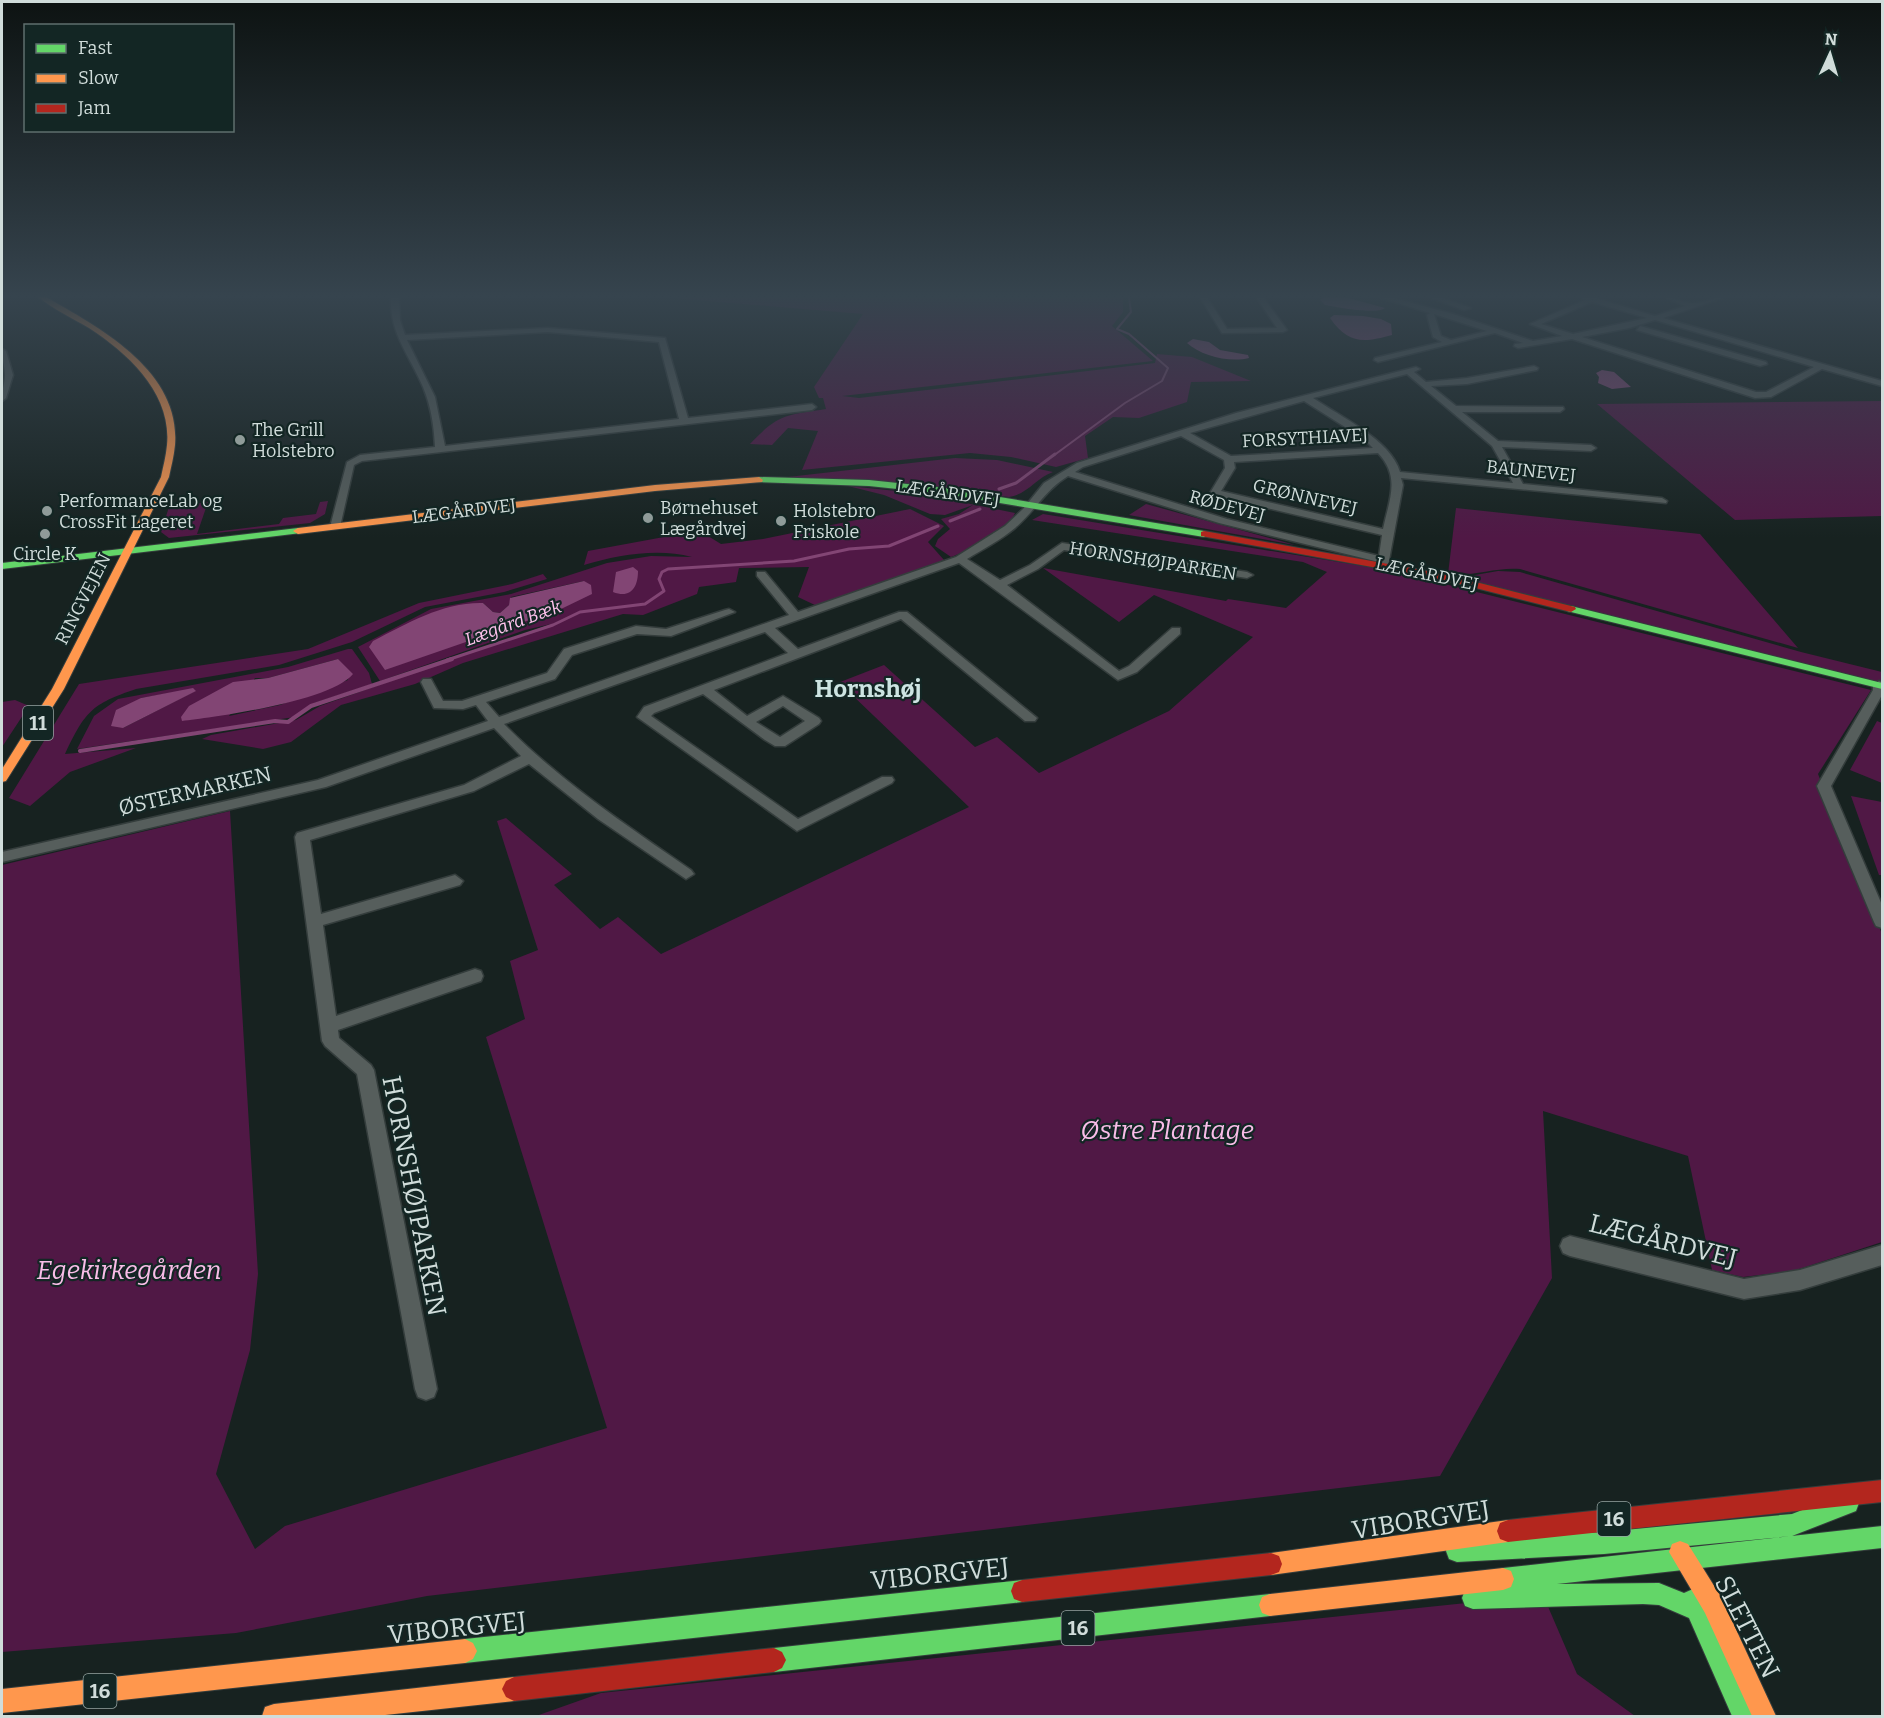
<svg xmlns="http://www.w3.org/2000/svg" width="1884" height="1718" viewBox="0 0 1884 1718" font-family="Bitter,serif">
<style>
.green{fill:#501845;fill-rule:evenodd}
.water{fill:#824574}
.lines{fill:none;stroke-linecap:round;stroke-linejoin:round}
.stream-far2{stroke:#824574;stroke-width:2}
.stream-far1{stroke:#824574;stroke-width:3}
.stream{stroke:#824574;stroke-width:4}
.street-casing{stroke:#343d3c;stroke-width:3}
.fast-casing{stroke:#343d3c;stroke-width:2}
.slow-casing{stroke:#343d3c;stroke-width:2}
.jam-casing{stroke:#343d3c;stroke-width:2}
.street{fill:#565e5c;fill-rule:evenodd}
.fast{fill:#63d668;fill-rule:evenodd}
.slow{fill:#ff974d;fill-rule:evenodd}
.jam{fill:#b3261e;fill-rule:evenodd}
.poi-dot{fill:#8f9b99;stroke:#132624;stroke-width:2}
.labels{text-anchor:middle;dominant-baseline:central;stroke-width:4.5;stroke-linejoin:round;paint-order:stroke}
.far-poi-label{font-size:18px;fill:#d0dcda;stroke:#132624;text-anchor:start}
.far-street-label{font-size:18px;fill:#d0dcda;stroke:#132624}
.far-water-label{font-size:18px;font-style:italic;fill:#ffc2ed;stroke:#132624}
.shield{fill:#132624;stroke:#97a5a3;stroke-width:1.5}
.shield-label{font-size:20px;font-weight:bold;fill:#d0dcda}
.street-label{font-size:21px;fill:#d0dcda;stroke:#132624}
.quarter-label{font-size:24px;font-weight:bold;fill:#cde4e2;stroke:#132624}
.near-park-label{font-size:26px;font-style:italic;fill:#f9bde8;stroke:#132624}
.near-street-label{font-size:26px;fill:#d0dcda;stroke:#132624}
</style>
<rect width="100%" height="100%" fill="#172220"/>
<path class="green" d="M661,297H1123V312L1112,326L1153,361L842,396L859,398L1155,363L1157,354L1192,357L1251,381L1191,382L1187,402L1139,418L1113,417L1085,436L1088,458L1056,467L1011,457L970,453L802,470L818,431L788,428L772,445L750,444C778,414 786,415 826,409L823,398H819L814,387L863,314Z
M1882,401V516L1735,520L1597,404Z
M955,458L997,460L1053,472C1036,478 1028,494 1009,497L900,483L779,478Z
M848,486L916,493L1015,513C1009,530 968,551 951,557L935,546L938,539L950,529L941,519L959,514L973,505L945,515L930,514L884,495Z
M328,501L325,514L310,523L169,538L161,532L169,507L208,502L197,534L279,524L283,518L316,514L320,502Z
M1146,504L1295,545L1129,515Z
M1456,508L1700,534L1798,648L1520,569C1496,567 1472,577 1448,574Z
M910,509L944,526L928,542L944,560L817,606L798,597L809,567L739,568L736,582L699,587L697,594L643,615L623,614L463,663L415,684L341,705L291,742L263,749L202,739L211,735L296,720L320,706L551,624L525,630L380,681L358,647L431,609L511,594L607,563L651,556L692,557C657,548 618,555 584,565L588,551L664,537L708,536L721,544L763,539ZM584,581L385,670L483,603L493,612L500,613L509,605L511,597Z
M1043,514L1388,570L1871,690L1818,774L1882,934V1242L1793,1271L1743,1277L1712,1270L1688,1156L1543,1111L1552,1278L1440,1476L427,1596L236,1633L2,1652V865L230,811L258,1274L250,1350L216,1474L255,1549L285,1526L607,1428L486,1037L525,1019L510,961L538,950L497,821L506,818L572,874L554,885L600,929L618,917L661,954L969,807L850,693L835,684L884,665L975,747L997,737L1039,773L1169,711L1253,637L1154,595L1119,622L1043,568L1226,601L1228,599L1286,608L1327,572L1303,562L1032,520Z
M1498,571L1520,572L1801,652L1882,672V683L1458,578Z
M543,574L547,579L504,592L425,607L352,642L279,665L136,689C91,704 85,712 65,754L136,748L70,772L30,806L9,798L79,684L308,649L419,603L512,584Z
M348,649H352L369,673L372,684L314,703L295,717L77,749L94,716L118,699L288,667ZM338,659L348,680L280,705L229,716L255,678H268ZM193,689L195,691L123,728L141,698Z
M15,700L29,706L2,747V702Z
M1877,721L1882,723V783L1850,770Z
M1851,796L1882,802V875H1879Z
M1543,1595L1577,1674L1635,1716H536L601,1693Z"/>
<path class="water" d="M1324,297H1345L1385,308C1376,315 1337,307 1325,305L1320,300Z
M1334,315L1363,316L1381,319L1391,324L1392,335C1363,343 1348,344 1330,318Z
M1193,339L1209,342L1220,350L1248,355L1249,358C1230,363 1201,356 1187,343Z
M1602,370L1614,372L1631,387L1612,389L1598,383L1599,377L1596,373Z
M633,567L638,571C638,587 631,599 613,592L616,572Z
M584,581L591,585L592,594L561,609L385,670L369,647L373,641C408,623 443,602 483,603L493,612L500,613L509,605L510,598Z
M338,659L353,674C331,701 218,717 182,721L181,717L189,706L233,682L268,678Z
M193,688L196,691L123,728L111,726L116,710L141,698Z"/>
<g class="lines">
<path class="stream-far2" d="M1053,456L1125,403L1162,381L1168,368L1129,334L1117,329L1131,312L1129,297"/>
<path class="stream-far1" d="M999,489L1016,483L1055,454
M950,521L980,509
M447,660L553,625L580,612L645,604L664,591L659,579L662,572L668,569L794,561L849,549L889,546L938,526"/>
<path class="stream" d="M80,751L275,721L288,722L311,706L452,659"/>
<g class="street-casing">
<path id="street" d="M391,297H399L400,320L405,335L548,328L665,338L688,418L812,404L816,407L812,410L362,461L354,465L340,527L331,529L330,527L347,462L360,455L435,447C434,426 431,406 423,387C410,356 389,333 391,297ZM548,332L659,342L679,419L445,446L435,397L407,340Z
M1200,297H1207L1227,329L1277,328L1256,297H1263L1287,330L1283,332L1222,333Z
M1378,297H1390L1453,314L1533,341L1562,336L1530,324L1585,300L1580,297H1592L1655,316L1685,306L1664,297C1674,297 1682,303 1692,303C1702,304 1714,297 1725,297L1663,318L1882,381V386L1822,369L1771,397L1755,398L1572,339L1518,348L1514,346L1515,344L1523,343L1495,333L1378,362L1374,360L1375,358L1442,342L1433,337L1427,315L1430,313ZM1592,302L1647,318L1573,334L1541,324ZM1434,314L1487,331L1451,340L1441,336ZM1655,320L1814,367L1766,392H1756L1582,337L1629,328Z
M1429,297H1440L1471,308L1464,310Z
M1640,326L1766,362L1767,364L1760,366L1637,330Z
M2,349L6,351L13,375L6,398L2,401C1,392 5,383 5,375C5,366 1,357 2,349Z
M1534,366L1538,368L1537,370L1467,384L1431,386L1456,406L1563,407L1564,409L1560,412H1462L1498,441L1591,445L1596,448L1591,451L1502,447L1523,484L1662,498L1667,501L1666,503L1401,478L1403,485L1388,566H1380L1379,562L1219,523L1068,476C1045,490 1035,511 1015,528C1001,540 983,549 967,559L1000,580L1030,565L1062,543L1247,572L1253,575L1247,578L1064,550L1038,569L1007,585L1119,671L1129,666L1172,628H1180V634L1137,672L1118,680L959,563L775,628L798,649L899,612H907L1037,718L1035,721H1025L901,619L714,690L747,716L783,696L819,718L821,721L819,724L785,746H775L765,740L703,694L654,713L651,716L798,819L882,777H892L894,780L892,783L797,831L637,717L644,707L788,653L765,632L504,724C560,781 626,825 691,870L694,874L686,879L598,819L529,764L474,791L310,840L321,914L455,875L463,881L460,885L323,925L336,1016L475,969L481,971L483,976L481,981L338,1030L339,1038L371,1065L374,1070L437,1389L434,1397L426,1400L418,1397L415,1389L357,1074L325,1046L322,1041L295,837L297,833L464,785L521,756L494,728L326,787L2,862V852L318,780L488,721L476,705L463,709L434,708L421,682L423,679H431L443,701H462L547,673L564,649L636,626L666,629L725,610L729,609L735,612L671,636L637,634L572,655L555,679L486,702L499,717L789,615L757,576V572H765L798,612L956,557L1005,526L1023,509L1044,483L1077,463L1236,413L1416,367L1420,369L1414,372L1426,382L1467,378ZM1407,374L1492,446L1513,483L1400,472C1391,440 1341,417 1313,398ZM1304,401L1364,439L1373,448L1231,456L1190,433ZM1181,436L1224,460L1225,468L1210,493L1211,495L1382,535L1379,556L1227,519L1075,472L1083,467ZM1378,453C1401,477 1389,500 1383,529L1221,491L1235,468L1234,462ZM783,706L805,721L780,737L756,722Z
M1879,681L1882,682V695L1831,786L1882,905V928L1876,926L1874,922L1817,786L1873,690V685Z
M1570,1236L1744,1279L1800,1270L1882,1245V1265L1800,1290L1744,1299L1570,1256L1563,1253L1560,1246L1563,1239Z"/>
</g>
<g class="fast-casing">
<path id="fast" d="M759,477L869,480L945,488L1204,531L1209,534L1204,537L945,494L869,486L756,482L755,480Z
M298,528L301,529V533L2,569V563Z
M1571,606L1882,683V689L1567,611V607Z
M1848,1492L1856,1495L1859,1503L1856,1511L1792,1536L1604,1554L1457,1562L1449,1559L1446,1551L1449,1543L1457,1540L1604,1532L1792,1514Z
M1882,1526V1548L1557,1584L1659,1583L1684,1593L1693,1589L1701,1592L1756,1716H1732L1689,1618L1659,1605L1643,1604L1473,1609L1465,1606L1462,1598L1465,1590L1473,1587L1495,1586L1492,1579L1495,1571L1503,1568Z
M1022,1580L1030,1583L1033,1591L1030,1599L1022,1602L465,1663L457,1659L453,1651L457,1643L465,1639Z
M1270,1594L1278,1597L1281,1605L1278,1613L1270,1616L774,1672L766,1668L762,1660L766,1652L774,1648Z"/>
</g>
<g class="slow-casing">
<path id="slow" d="M38,297H46C100,328 181,371 175,445C174,456 171,467 169,477L64,689L6,781L2,782V769L52,689L161,477C163,467 166,456 167,445C172,394 129,354 89,328C72,318 53,309 38,297Z
M759,477L763,480L762,482L655,491L298,534L293,531L298,528L655,485Z
M1508,1520L1516,1523L1519,1531L1516,1539L1508,1542L1271,1575L1263,1572L1260,1564L1263,1556L1271,1553Z
M1680,1541L1688,1544L1721,1597L1776,1716H1752L1705,1613L1669,1552L1672,1544Z
M1503,1568L1511,1571L1514,1579L1511,1587L1503,1590L1270,1616L1262,1613L1259,1605L1262,1597L1270,1594Z
M465,1639L473,1643L477,1651L473,1659L465,1663L2,1713V1689Z
M514,1677L522,1681L526,1689L522,1697L514,1701L376,1716H262L265,1707L274,1704Z"/>
</g>
<g class="jam-casing">
<path id="jam" d="M1204,531L1444,574L1575,607L1576,609L1571,612L1444,580L1201,536V532Z
M1882,1480V1502L1508,1542L1500,1539L1497,1531L1500,1523L1508,1520Z
M1271,1553L1279,1556L1282,1564L1279,1572L1271,1575L1022,1602L1014,1599L1011,1591L1014,1583L1022,1580Z
M774,1648L782,1652L786,1660L782,1668L774,1672L514,1701L506,1697L502,1689L506,1681L514,1677Z"/>
</g>
<use href="#street" class="street"/>
<use href="#fast" class="fast"/>
<use href="#slow" class="slow"/>
<use href="#jam" class="jam"/>
</g>
<linearGradient id="sky" x2="0" y2="1"><stop stop-color="#0d1312"/><stop offset="0.55" stop-color="#36444e"/><stop offset="1" stop-color="#36444e" stop-opacity="0"/></linearGradient>
<rect width="1884" height="538" fill="url(#sky)"/>
<g class="poi-dot">
<circle cx="240" cy="440" r="6"/>
<circle cx="47" cy="511" r="6"/>
<circle cx="648" cy="518" r="6"/>
<circle cx="781" cy="521" r="6"/>
<circle cx="45" cy="534" r="6"/>
</g>
<g class="labels">
<g class="far-poi-label">
<text x="252" y="430">The Grill<tspan x="252" dy="21">Holstebro</tspan></text>
<text x="59" y="501">PerformanceLab og<tspan x="59" dy="21">CrossFit Lageret</tspan></text>
<text x="660" y="508">Børnehuset<tspan x="660" dy="21">Lægårdvej</tspan></text>
<text x="793" y="511">Holstebro<tspan x="793" dy="21">Friskole</tspan></text>
<text x="45" y="554" text-anchor="middle">Circle K</text>
</g>
<g class="far-street-label">
<text transform="translate(1305 438) rotate(-3)">FORSYTHIAVEJ</text>
<text transform="translate(1531 471) rotate(6)">BAUNEVEJ</text>
<text transform="translate(948 493) rotate(8)">LÆGÅRDVEJ</text>
<text transform="translate(1305 497) rotate(13)">GRØNNEVEJ</text>
<text transform="translate(1227 506) rotate(15)">RØDEVEJ</text>
<text transform="translate(464 511) rotate(-7)">LÆGÅRDVEJ</text>
<text transform="translate(1153 561) rotate(9)">HORNSHØJPARKEN</text>
<text transform="translate(1427 574) rotate(12)">LÆGÅRDVEJ</text>
<text transform="translate(83 599) rotate(-63)">RINGVEJEN</text>
</g>
<g class="far-water-label">
<text transform="translate(513 623) rotate(-20)">Lægård Bæk</text>
</g>
<g class="shield">
<rect x="23" y="706" width="30" height="34" rx="4.5"/>
<rect x="1597.5" y="1502" width="33" height="34" rx="4.5"/>
<rect x="1061.5" y="1611" width="33" height="34" rx="4.5"/>
<rect x="83.5" y="1674" width="33" height="34" rx="4.5"/>
</g>
<g class="shield-label">
<text x="38" y="723">11</text>
<text x="1614" y="1519">16</text>
<text x="1078" y="1628">16</text>
<text x="100" y="1691">16</text>
</g>
<g class="street-label">
<text transform="translate(195 791) rotate(-13)">ØSTERMARKEN</text>
</g>
<g class="quarter-label">
<text x="868" y="689">Hornshøj</text>
</g>
<g class="near-park-label">
<text x="1167" y="1130">Østre Plantage</text>
<text x="129" y="1270">Egekirkegården</text>
</g>
<g class="near-street-label">
<text transform="translate(414 1196) rotate(79)">HORNSHØJPARKEN</text>
<text transform="translate(1663 1241) rotate(14)">LÆGÅRDVEJ</text>
<text transform="translate(1421 1520) rotate(-9)">VIBORGVEJ</text>
<text transform="translate(940 1574) rotate(-6)">VIBORGVEJ</text>
<text transform="translate(1747 1627) rotate(63)">SLETTEN</text>
<text transform="translate(457 1628) rotate(-6)">VIBORGVEJ</text>
</g>
</g>
<rect width="1884" height="1718" fill="none" stroke="#d0dcda" stroke-width="6"/>
<rect x="24" y="24" width="210" height="108" fill="#132624" stroke="#5f6f6d" stroke-width="1.5"/>
<rect x="36" y="44" width="30" height="9" fill="#63d668" stroke="#5f6f6d" stroke-width="1.5"/>
<text x="78" y="54" font-size="18" fill="#d0dcda">Fast</text>
<rect x="36" y="74" width="30" height="9" fill="#ff974d" stroke="#5f6f6d" stroke-width="1.5"/>
<text x="78" y="84" font-size="18" fill="#d0dcda">Slow</text>
<rect x="36" y="104" width="30" height="9" fill="#b3261e" stroke="#5f6f6d" stroke-width="1.5"/>
<text x="78" y="114" font-size="18" fill="#d0dcda">Jam</text>
<g transform="translate(1830 54) rotate(4)" stroke="#132624" stroke-width="4.5" paint-order="stroke">
<path d="M0-4.5L10 22L0 15L-10 22Z" fill="#d0dcda"/>
<text y="-9" font-size="16" font-weight="bold" text-anchor="middle" fill="#d0dcda">N</text>
</g>
</svg>
